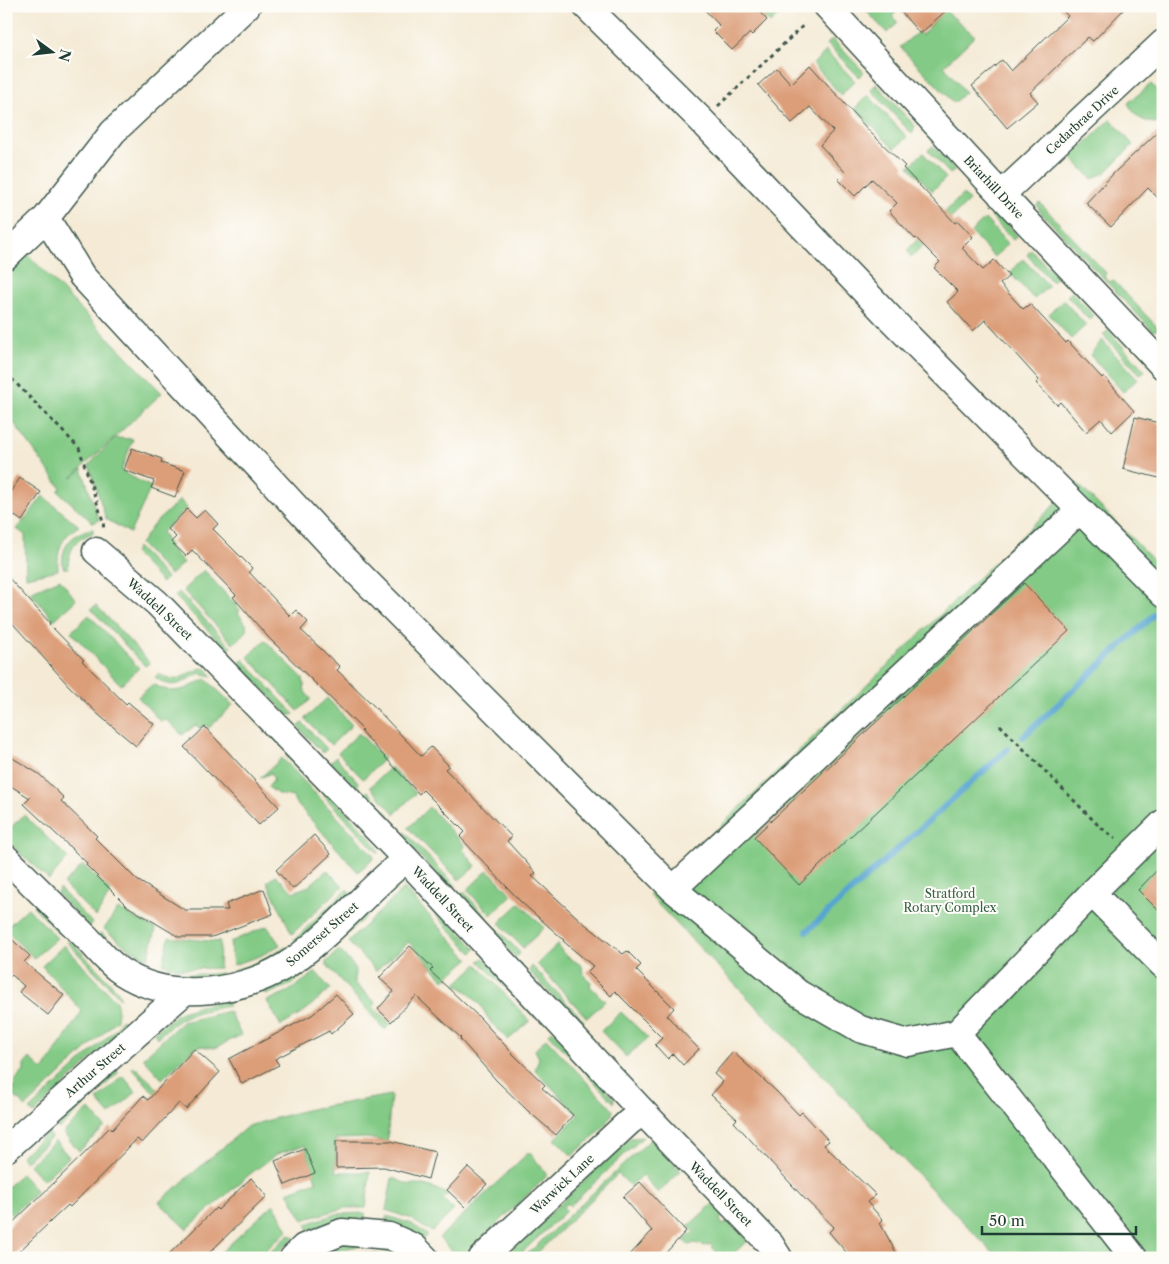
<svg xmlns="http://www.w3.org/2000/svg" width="1169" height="1264" viewBox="0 0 1169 1264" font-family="'Libre Caslon Text',serif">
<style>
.green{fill:#82ca85;stroke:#50845c}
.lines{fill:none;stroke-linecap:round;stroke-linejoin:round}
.stream{stroke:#57a5d0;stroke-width:6}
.building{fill:#dc9e79}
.minor-casing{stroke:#3f574c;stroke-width:29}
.path{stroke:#3f574c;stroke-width:3;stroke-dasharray:4 4;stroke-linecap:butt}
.minor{stroke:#fff;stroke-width:26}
.labels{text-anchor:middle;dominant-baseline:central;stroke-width:4;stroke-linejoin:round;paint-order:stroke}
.street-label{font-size:12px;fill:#1f3d34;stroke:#fdfcf7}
.park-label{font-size:12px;fill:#386048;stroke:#fdfcf7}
</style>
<rect width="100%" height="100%" fill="#fdfcf7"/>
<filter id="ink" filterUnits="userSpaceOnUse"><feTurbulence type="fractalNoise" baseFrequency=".02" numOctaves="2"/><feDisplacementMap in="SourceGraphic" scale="10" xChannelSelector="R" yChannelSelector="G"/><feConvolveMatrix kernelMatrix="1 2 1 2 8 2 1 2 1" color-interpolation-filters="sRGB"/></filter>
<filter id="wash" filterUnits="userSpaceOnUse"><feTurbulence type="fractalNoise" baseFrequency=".0096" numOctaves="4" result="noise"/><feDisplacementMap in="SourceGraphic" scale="20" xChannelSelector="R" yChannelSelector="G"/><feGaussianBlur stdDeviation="1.12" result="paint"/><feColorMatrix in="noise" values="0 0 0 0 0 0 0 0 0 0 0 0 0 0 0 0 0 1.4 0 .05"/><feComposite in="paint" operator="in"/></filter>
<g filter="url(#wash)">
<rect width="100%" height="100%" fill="#f4ead5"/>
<path class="green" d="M755,6H785L786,8L770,23Z
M862,6H894L898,11L892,16L898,23L887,33Z
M945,10L975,36L944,66L965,92L954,103L900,47L918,32L922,35Z
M832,39L864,72L859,77L827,44Z
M826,51L855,81L841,95L813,64Z
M876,84L915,126L912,134L871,90Z
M1151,84L1163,95L1162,124C1144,122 1137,120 1128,103Z
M868,95L907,137L894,149L855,108Z
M1111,119L1133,145L1106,172L1092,179L1071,157Z
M933,146L955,170L950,174L928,150Z
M923,153L946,178L932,191L909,166Z
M963,194L969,201L911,257L907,250Z
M1040,203L1106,273L1104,276L1110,282L1113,280L1159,329L1153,331L1054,226L1041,213L1037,205Z
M996,212L1018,236L1013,240L991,217Z
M985,219L1008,244L994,257L971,232Z
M6,232L162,393L71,478L82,469L99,520L93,523L58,491L61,488L6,412Z
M1031,250L1057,277L1052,282L1027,255Z
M1023,259L1049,286L1034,299L1010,273Z
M1072,292L1093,315L1089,320L1067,296Z
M1063,300L1086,325L1071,339L1049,314Z
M1108,330L1145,371L1140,374L1103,335Z
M1102,340L1138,379L1123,392L1090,355Z
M115,438L133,439L121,471L151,487L130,533L106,519L89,465Z
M1077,483L1163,570V1258L996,1256L649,895Z
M43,496L79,526C61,537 57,550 58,570L26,577L25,535L17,529Z
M180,500L187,508L162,532L170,548L183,563L170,575L140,544L154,524Z
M93,529V533C75,539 69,549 68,568H63C63,564 62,559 63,555C65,541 79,530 93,529Z
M137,547L167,578L162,583L134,553Z
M204,570L240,610L238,613L246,624L247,631L233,644L183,590Z
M60,579L76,600L54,620L30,592Z
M179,592L231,647L227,650L175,596Z
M96,605L150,663L145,666L91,609Z
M89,615L139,668L121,685L71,632Z
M265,640L303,678L305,692L311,699L298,711L248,657Z
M243,659L294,714L289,716L239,664Z
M201,668L207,669L212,676L200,673C181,682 175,692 155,677L159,674C179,686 182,674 201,668Z
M206,679L233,705L209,728L205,725L200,729L196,725L182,735L167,720L160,721L138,697L153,684C176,697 184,689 206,679Z
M327,698L352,725L331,745L305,719Z
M303,723L327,749L323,753L298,727Z
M359,733L384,759L363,779L338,753Z
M290,751L375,843L379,853L377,852L324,796L326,793L322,788L319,791L285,755Z
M336,757L359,783L356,788L330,762Z
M282,758L373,855V859L358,872L295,802L293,797L278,794L268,787L274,780L271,773L260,778Z
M391,767L416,793L395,814L370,787Z
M368,791L391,817L388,821L362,796Z
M429,807L465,846L463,850L476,866L459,880L408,828Z
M24,815L68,858L49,880L6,840V832Z
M405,832L456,886L451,889L401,836Z
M83,865L111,892L96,917L63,884Z
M327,870L343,886L292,934L267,882L276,875L293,892L309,886Z
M488,870L512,895L491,915L467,890Z
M397,884H401L343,938L340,935L393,886Z
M409,884L415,885L476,949L472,953L411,889Z
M59,888L92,923L89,927L57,894Z
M404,888L469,959L444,980L409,942L376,971L348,942Z
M347,889L350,893L297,943L294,940Z
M464,892L488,919L484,923L458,897Z
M520,903L544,928L523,948L499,923Z
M35,904L60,930L59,934L33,906Z
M28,908L57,938L34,958L6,931V928Z
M118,909L156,929L148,959L125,946L104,929Z
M267,926L280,945L260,956L233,965L230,942Z
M496,927L520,953L516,958L490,932Z
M101,932C114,946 130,957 147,964L145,970L97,937Z
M169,937L220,942L219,968L181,969L163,964Z
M71,941L118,991L120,998L67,942Z
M558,944C564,959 571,957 582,966C582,974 585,977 591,982L590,986L605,1001L587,1018L537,964Z
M64,945L116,1001L118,1010L117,1020L26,1107L13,1095L15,1081L24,1071V1065L30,1058L43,1071L82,1011L42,966Z
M285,947L286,952L269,964L234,975V970L253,964Z
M339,950L355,967V983L376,1003L373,1007L391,1024L385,1030L325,963Z
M484,958L538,1014L535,1018L479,961Z
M311,962L314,967L292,984L266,995L263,991L287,980Z
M477,964L530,1021L508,1040L491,1023L481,1006L468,992L456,984Z
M532,966L584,1021L580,1025L529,971Z
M162,970C182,973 201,976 221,973V979L186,980L161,974Z
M316,972L330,989L301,1014L281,1026L267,1001L289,991Z
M226,1001L229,1006C195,1012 182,1013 157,1038L154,1032L179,1013L199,1006Z
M229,1011L241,1035L215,1048L200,1046L193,1049L162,1079L143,1058L182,1022Z
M621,1012L648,1038L626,1057L601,1031Z
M121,1019L123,1020L119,1030L111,1040L34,1114L29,1110L117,1028Z
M553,1030L614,1098V1103L549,1034Z
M546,1038L613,1110C611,1125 583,1145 572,1156L555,1139L578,1115L535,1070L539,1058L535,1050Z
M134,1066L160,1091L156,1095L132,1068Z
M114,1069L119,1072L94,1096L91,1091Z
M123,1076L136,1092L110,1115L97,1100Z
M391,1095L387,1142L367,1138L335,1139L336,1172H370L366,1208H344L303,1220L288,1192L316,1181L305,1145L277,1154L250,1174L187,1229L159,1202L248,1126L305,1110Z
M79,1103L84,1106L59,1129L56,1125Z
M89,1109L105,1127L79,1151L63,1133Z
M48,1132L51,1138L25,1162L21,1156Z
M643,1137L570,1206L567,1203L563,1207L566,1211L516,1258H503L621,1146L630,1138Z
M651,1139L681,1171L658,1193L642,1175L631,1186L618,1174L532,1258H523Z
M55,1141L69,1157L43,1180L29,1165Z
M529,1152L548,1175L468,1252L458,1257L439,1238Z
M21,1174L37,1191L12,1215L6,1209V1188Z
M392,1178L410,1185C421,1181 437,1190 448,1194L443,1199L454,1210L432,1232L409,1218L386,1210Z
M274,1204L288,1230L257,1258H220L218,1255Z
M713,1204L723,1215L720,1220L723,1225L728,1222L748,1240L729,1258H719L711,1244L705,1246L695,1243L689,1245L684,1241L694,1232L688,1226Z
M365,1213L366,1218L332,1222L309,1230L306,1224L336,1214Z
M387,1216L412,1224L428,1235L424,1239L409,1230L385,1220Z
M289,1234L295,1237L272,1258H264Z
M370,1242L411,1258C393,1258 379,1246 361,1246C341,1247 325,1258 306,1258L335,1244Z
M352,1253L376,1254L387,1258H329Z"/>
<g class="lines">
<path class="stream" d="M1023,737L1158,611
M807,931L1008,749"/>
</g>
<g id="blocks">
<path class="building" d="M701,6H754L767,20L752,35L750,33L732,50L713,31L719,25Z
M896,6H951L920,34Z
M1058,6H1127L1093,41L1088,37L1030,93L1038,102L1007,128L972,86L1002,60L1011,71L1068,16Z
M810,65L870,132L905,166L903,168L955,223L958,221L973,237L962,248L983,270L994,260L1009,276L1000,284L1023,309L1030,304L1066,343L1068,341L1102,378L1104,376L1134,411L1112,432L1101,419L1086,432L1060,402L1057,405L1036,383L1039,380L985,320L973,331L947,302L958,292L934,268L940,262L916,238L915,239L889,211L897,203L872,179L855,196L838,179L845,172L820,145L833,131L810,107L792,123L758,85L777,68L791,84Z
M1163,127V203L1148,188L1111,227L1086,203L1115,172Z
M1135,417L1163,424V479L1123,469Z
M132,448L162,459L161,463L185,471L175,497L151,488L154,481L124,470Z
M20,478L41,492L22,521L6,510V498Z
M187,509L196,518L205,510L218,524L213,529L252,568L249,572L290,616L296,610L308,622L301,630L340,667L337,670L372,704L421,756L431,747L449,766L445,769L512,837L507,841L536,873L532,876L580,920L623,954L627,951L641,965L636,970L674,1008L667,1016L699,1049L683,1065L673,1054L668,1059L655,1045L662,1038L615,991L611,996L587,972L593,966L563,941L564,940L521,902L460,837L465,832L423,790L419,794L361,731L363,730L268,637L233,597L236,595L192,550L186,556L171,542L176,537L168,529Z
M6,575L50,623L49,624L84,660L82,661L126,704L128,702L154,724L136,746L100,716L69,686L6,616Z
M1024,583L1069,631L799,885L754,837Z
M205,727L279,807L259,825L184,747Z
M6,754L39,774L64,798L61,801L97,836L95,838L137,880L185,910H228L226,904L264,889L273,914L212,937H179L127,906L86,865L87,863L24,804L30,798L6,783Z
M314,835L331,854L293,889L276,870Z
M1163,864V915L1138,890Z
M6,934L30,956L24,962L64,995L48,1015L19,992L24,986L12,975L6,980Z
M410,946L433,968L430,971L480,1018L513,1054L545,1085L542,1088L573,1115L556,1135L528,1111L496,1080L460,1039L461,1038L416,996L391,1022L378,1009L394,991L379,978Z
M336,994L354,1014L331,1034L329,1031L275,1059L279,1065L242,1084L229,1059L312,1015Z
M194,1049L220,1072L186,1109L179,1103L142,1143L137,1139L70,1207L68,1205L12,1258H6V1229L85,1153L110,1127L112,1130L143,1096L148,1100Z
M733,1052L776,1091L799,1115L802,1112L829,1141L824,1145L876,1195L867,1202L883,1220L880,1223L899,1258H851L829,1232L834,1227L803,1197L734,1122L737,1119L711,1095L723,1082L714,1074Z
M336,1141H391L435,1152L428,1179L384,1167L336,1168Z
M305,1149L315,1173L285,1185L275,1161Z
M468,1167L487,1184L465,1207L447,1190Z
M251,1178L267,1196L204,1258H165L216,1208L218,1210Z
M640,1182L686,1231L661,1258H627L652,1231L623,1197Z"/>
</g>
</g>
<g filter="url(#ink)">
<use href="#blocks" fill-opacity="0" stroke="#3f574c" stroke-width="1"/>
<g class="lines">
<g class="minor-casing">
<path id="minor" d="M586,6L701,120L891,319L1080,510
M827,6L994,187L1163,366
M1001,195L1163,43
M46,218L82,276L345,560L673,889L798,993L860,1029L908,1043L957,1033
M6,256L46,218L113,132L247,6
M96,551L157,603L187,634L406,859L643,1112L771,1245L779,1258
M1163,823L1092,893L1163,965
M6,858C33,885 60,911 87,938C98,949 109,964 122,972C171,1004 248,993 294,960C335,931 367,890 406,859
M673,889L1080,510L1163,594
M1092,893L957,1033L1134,1258
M6,1149L184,992
M293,1258L304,1247L342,1232L389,1236L414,1247L425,1258
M482,1258L629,1122L643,1112"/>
</g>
<path class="path" d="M718,106L805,24
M6,373L79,448L103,521L104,531
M1000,725L1099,826L1115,838"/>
<use href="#minor" class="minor"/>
</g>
</g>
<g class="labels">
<g class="street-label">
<text transform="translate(1082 120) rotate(-43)">Cedarbrae Drive</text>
<text transform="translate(994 187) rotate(47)">Briarhill Drive</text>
<text transform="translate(160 609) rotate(43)">Waddell Street</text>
<text transform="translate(443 899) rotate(47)">Waddell Street</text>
<text transform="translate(322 934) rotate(-41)">Somerset Street</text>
<text transform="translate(95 1070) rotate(-41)">Arthur Street</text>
<text transform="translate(562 1184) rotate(-43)">Warwick Lane</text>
<text transform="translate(721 1194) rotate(46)">Waddell Street</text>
</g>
<g class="park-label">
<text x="950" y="893">Stratford<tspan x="950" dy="14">Rotary Complex</tspan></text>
</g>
</g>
<rect width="1169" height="1264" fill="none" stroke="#fdfcf7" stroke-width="25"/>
<g transform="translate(52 52) rotate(105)" stroke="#fdfcf7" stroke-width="4" paint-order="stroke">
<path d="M0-4L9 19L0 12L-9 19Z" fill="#1f3d34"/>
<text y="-8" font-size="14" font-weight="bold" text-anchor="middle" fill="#1f3d34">N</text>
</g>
<path d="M982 1226v8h154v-8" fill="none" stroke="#1f3d34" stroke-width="2.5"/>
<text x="989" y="1226" font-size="15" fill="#1f3d34" stroke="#fdfcf7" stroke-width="4" paint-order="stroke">50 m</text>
</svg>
